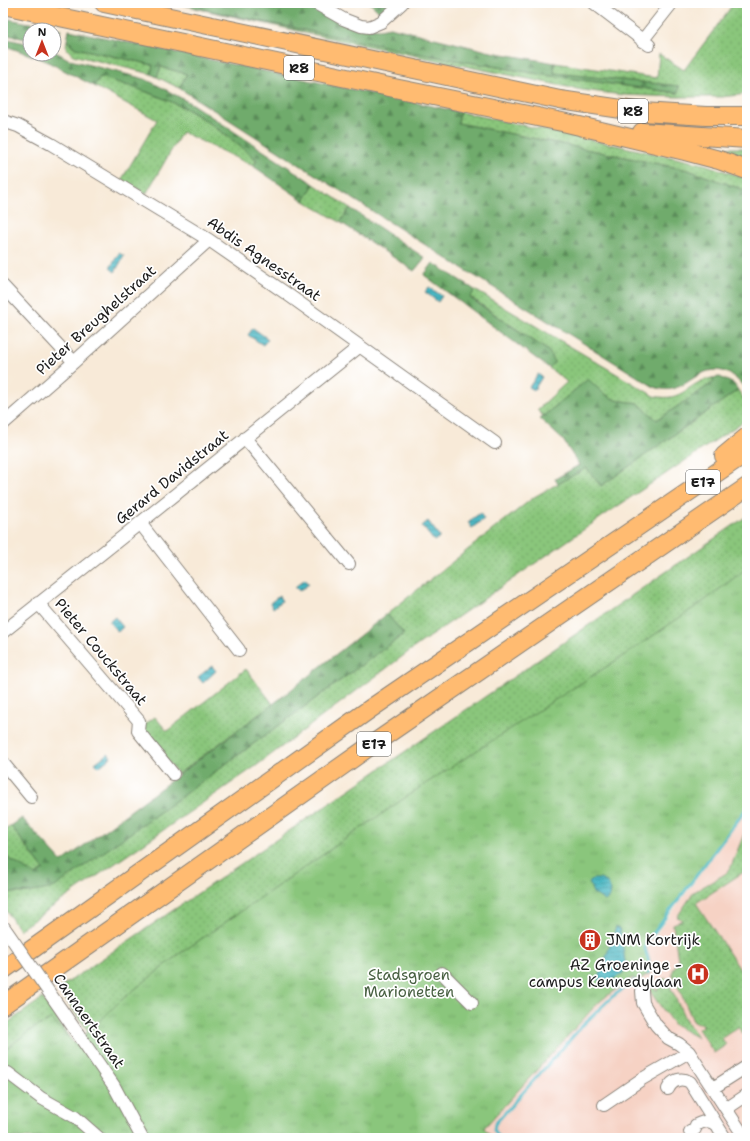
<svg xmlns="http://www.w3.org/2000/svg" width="750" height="1141" viewBox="0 0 750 1141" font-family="'Shantell Sans',sans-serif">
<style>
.built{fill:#f6d2c4}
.grass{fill:url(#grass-dots);stroke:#53714c;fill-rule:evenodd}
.forest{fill:url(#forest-firs);stroke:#466444}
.park{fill:url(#park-tufts);stroke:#53714c}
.water{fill:url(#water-rules);stroke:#336a70}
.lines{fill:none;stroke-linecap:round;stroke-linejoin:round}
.stream{stroke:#4ab8c4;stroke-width:3}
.minor-casing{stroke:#8a837a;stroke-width:14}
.highway-casing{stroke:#8a837a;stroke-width:20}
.minor{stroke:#fff;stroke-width:12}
.highway{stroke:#ffbb71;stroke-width:18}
.minor-bridge-casing{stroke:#8a837a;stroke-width:14;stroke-linecap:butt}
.minor-bridge{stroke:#fff;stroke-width:12}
.labels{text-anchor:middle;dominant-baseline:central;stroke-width:3.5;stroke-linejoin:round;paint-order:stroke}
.shield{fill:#fff;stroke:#606060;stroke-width:1}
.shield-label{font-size:14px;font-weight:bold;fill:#1c1c1c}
.street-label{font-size:15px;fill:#1c1c1c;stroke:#fff}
.poi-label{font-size:15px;fill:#1c1c1c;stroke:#fff;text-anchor:start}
.park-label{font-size:15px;fill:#486042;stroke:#fff}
</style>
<defs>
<pattern id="grass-dots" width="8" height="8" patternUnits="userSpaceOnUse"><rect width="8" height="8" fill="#8ac67c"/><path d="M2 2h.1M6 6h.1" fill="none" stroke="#76aa6b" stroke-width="1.8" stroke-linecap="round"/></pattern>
<pattern id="forest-firs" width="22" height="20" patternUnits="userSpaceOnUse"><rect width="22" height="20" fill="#6fab6c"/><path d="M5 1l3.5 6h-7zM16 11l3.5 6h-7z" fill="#5a8a58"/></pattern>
<pattern id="park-tufts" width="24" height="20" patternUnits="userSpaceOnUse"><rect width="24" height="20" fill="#8ac67c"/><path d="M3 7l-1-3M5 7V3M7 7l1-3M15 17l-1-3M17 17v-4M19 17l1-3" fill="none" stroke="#76aa6b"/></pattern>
<pattern id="water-rules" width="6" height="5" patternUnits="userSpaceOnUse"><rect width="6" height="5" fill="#4ab8c4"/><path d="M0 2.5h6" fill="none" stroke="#3d959e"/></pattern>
</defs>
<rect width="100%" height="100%" fill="#fff"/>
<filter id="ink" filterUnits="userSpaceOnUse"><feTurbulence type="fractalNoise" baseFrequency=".025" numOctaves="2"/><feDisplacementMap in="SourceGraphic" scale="8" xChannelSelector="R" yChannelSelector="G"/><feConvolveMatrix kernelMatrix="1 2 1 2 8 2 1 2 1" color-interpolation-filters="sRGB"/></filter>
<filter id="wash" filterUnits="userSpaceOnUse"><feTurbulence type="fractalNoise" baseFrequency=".012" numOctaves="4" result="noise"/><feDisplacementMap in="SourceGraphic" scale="16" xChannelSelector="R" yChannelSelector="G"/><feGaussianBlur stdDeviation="0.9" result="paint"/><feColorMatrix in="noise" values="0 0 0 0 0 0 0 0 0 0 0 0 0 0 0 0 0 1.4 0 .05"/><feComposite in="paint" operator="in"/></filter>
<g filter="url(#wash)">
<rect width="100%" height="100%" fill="#f8ead8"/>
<path class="built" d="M747,810V1138H494L484,1128L597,1004L607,995L635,974L639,980L649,974L646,948Z"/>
<path class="grass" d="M734,3H747V94L722,97H678L623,95L582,90L343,41L195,8L426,55L545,75L678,93L679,86L554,73L555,63L657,78L659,54L684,70Z
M67,40L71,45L76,48L153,65L151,74L73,55C67,50 65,47 67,40Z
M161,67L187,74L179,88L157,77Z
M100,77C127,85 155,93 180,106C208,120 233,141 257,160L253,166L182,132L146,194L122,179L157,120L94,86Z
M460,112L704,164L747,179V191L688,170L458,123Z
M717,148H747V164L717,153Z
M314,184L350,208L340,222L304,201Z
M475,290L654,396C684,403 687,382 712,378L714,382L657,420L638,403L615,400L602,392L588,380L543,416L537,410L567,382L549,368L554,363L552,356L547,350L470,297Z
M738,390L747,403V419L609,512L419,644L256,766L19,930L3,906V892L22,893L171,804L404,634L387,614L534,497L586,468L601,486Z
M747,516V590L96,1042L58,989L473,705ZM422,787L121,1001L178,955Z
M246,669L273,704L178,774L140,728L155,717L167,731Z
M11,826L44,870L35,875L3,855V832Z
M747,831V870L696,903L747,980V1031L743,1034L738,1027L722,1038L726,1045L714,1053L698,1029L704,1025L693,1021L672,973L678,960L673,925V924L683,920L677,917L694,892L725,874L730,869L744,834Z
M665,978L667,979L686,1021L698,1038L674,1025L649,990L653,986L657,991L661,981Z
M43,998L69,1037L109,1090L3,1079V1026Z"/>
<path class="forest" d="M173,3H304L342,23L379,29L390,27L491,52L555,63L554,73L679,86L678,93L545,75L426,55Z
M370,3H392L381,14Z
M3,18L61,29L58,42L56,46L54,45V30H30V40L3,34Z
M69,30L460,112L458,123L688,170L747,191V391C734,373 718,363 697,376C690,380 683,386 675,388C668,391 661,389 654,387L449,260L179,88L187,74L161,67L157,77L151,74L153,65L76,48L71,45L67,40Z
M3,38L30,44V54H54V51L70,60L145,79L163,88L192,104L314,184L304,201L253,166L257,160C233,140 207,119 178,105C153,93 126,85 100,77L94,86L44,60L3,45Z
M350,208L425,258L414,271L340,222Z
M433,263L475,290L470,298L547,350L552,356L554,363L549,368L424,275Z
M720,377L734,384L738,390L601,486L586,468L558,484L555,479L579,465L563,440L540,419L588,379L602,392L615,400L638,403L657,420L714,382L712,378Z
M387,614L404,634L171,804L55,887C38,893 21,893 3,892V855L35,875L44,870L11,826L22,818L62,862L273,704Z"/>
<path class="park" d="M747,568V810L647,942C643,953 655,962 650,973L639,980L632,978L608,995L597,1004L484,1128L494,1138H3V1051L31,1030L51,1019L74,1043L93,1028L120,1001L178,955L422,786L626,654L704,601Z"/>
<path class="water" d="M119,253L124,256L115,272L110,268Z
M429,287L442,296L438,302L425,292Z
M109,303L113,307L102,318L98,313Z
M253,328L268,339L263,345L248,335Z
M538,374L542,377L534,390L529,387Z
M480,513L484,519L472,528L468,522Z
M428,521L440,537L434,541L422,526Z
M305,579L309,584L299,591L295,587Z
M279,596L282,601L273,608L270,603Z
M115,617L123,627L118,632L109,622Z
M212,666L216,671L203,683L198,677Z
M108,753L111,757L99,767L95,763Z
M592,879H600L607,882L611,891L610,897L605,901L593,893L589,882Z
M616,927L620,929L626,967L623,973L612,980L602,983L598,981Z"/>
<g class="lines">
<path class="stream" d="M648,973L651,968L645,948L647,942L747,808
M500,1138L494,1130L495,1124L584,1024L612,997L634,981"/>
</g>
</g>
<g filter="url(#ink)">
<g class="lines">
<g class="minor-casing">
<path id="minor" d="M315,3L343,19L361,26L369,27L381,22L402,3
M594,3L649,45
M642,41L672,3
M3,121L18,126L51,144L209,240L287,294L495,443
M3,286L74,362
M3,424L74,362L209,240
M245,438L349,564
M140,523L239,650
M38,603L139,721L138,731L173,774
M3,632L140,523L360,346
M3,763L31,797
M442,973L472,1003
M642,991L643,1003L656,1025L668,1038L679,1044L689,1052L745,1138
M78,1034L114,1086L142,1138
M8,1073L41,1098L75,1117L99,1138
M713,1088L746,1067
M668,1089C672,1080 681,1077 690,1082L725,1138
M604,1105L642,1079L689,1052
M726,1109L747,1095
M690,1132L695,1129L696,1125C704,1121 710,1119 717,1126"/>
</g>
<g class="highway-casing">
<path id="highway" d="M104,3L560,100L642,112L706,116H747
M3,5L394,88L567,123L685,151L719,160L747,170
M642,132L747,139
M724,456L747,437
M3,970L370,709L747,452
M3,1005L373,744L747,487"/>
</g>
<use href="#minor" class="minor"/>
<use href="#highway" class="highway"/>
<g class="minor-bridge-casing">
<path id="minor-bridge" d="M3,926L78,1034"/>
</g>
<use href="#minor-bridge" class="minor-bridge"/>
</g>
</g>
<defs>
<g id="building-disc" transform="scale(1.15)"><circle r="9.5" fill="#c8321e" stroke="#fff"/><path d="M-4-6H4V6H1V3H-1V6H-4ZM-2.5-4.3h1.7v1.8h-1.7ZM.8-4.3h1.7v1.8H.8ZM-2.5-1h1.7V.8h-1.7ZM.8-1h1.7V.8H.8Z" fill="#fff"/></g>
<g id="hospital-disc" transform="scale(1.15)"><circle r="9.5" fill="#c8321e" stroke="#fff"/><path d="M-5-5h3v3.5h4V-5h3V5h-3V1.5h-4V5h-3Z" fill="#fff"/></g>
</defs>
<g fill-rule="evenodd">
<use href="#building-disc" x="590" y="940"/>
<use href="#hospital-disc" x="698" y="974"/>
</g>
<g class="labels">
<g class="shield">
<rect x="284" y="56" width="30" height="24" rx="3"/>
<rect x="618" y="99" width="30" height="24" rx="3"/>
<rect x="686" y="470" width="34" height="24" rx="3"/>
<rect x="357" y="732" width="34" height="24" rx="3"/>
</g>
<g class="shield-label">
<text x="299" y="68">R8</text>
<text x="633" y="111">R8</text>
<text x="703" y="482">E17</text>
<text x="374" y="744">E17</text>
</g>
<g class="street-label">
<text transform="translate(264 259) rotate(35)">Abdis Agnesstraat</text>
<text transform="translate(96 320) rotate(-42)">Pieter Breughelstraat</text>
<text transform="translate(172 477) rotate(-39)">Gerard Davidstraat</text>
<text transform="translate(101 652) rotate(50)">Pieter Couckstraat</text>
<text transform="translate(89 1021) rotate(55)">Cannaertstraat</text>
</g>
<g class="poi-label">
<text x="606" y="940">JNM Kortrijk</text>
<text x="682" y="965" text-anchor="end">AZ Groeninge -<tspan x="682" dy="17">campus Kennedylaan</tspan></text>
</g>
<g class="park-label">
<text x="409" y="975">Stadsgroen<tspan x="409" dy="17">Marionetten</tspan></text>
</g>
</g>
<rect width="750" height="1141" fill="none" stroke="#fff" stroke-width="16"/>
<g transform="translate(42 42)"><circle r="19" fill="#ffffff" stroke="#a4a4a4"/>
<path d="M0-3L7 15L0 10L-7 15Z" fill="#c8321e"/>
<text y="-6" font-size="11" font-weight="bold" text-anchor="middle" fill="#1c1c1c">N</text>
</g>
</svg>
